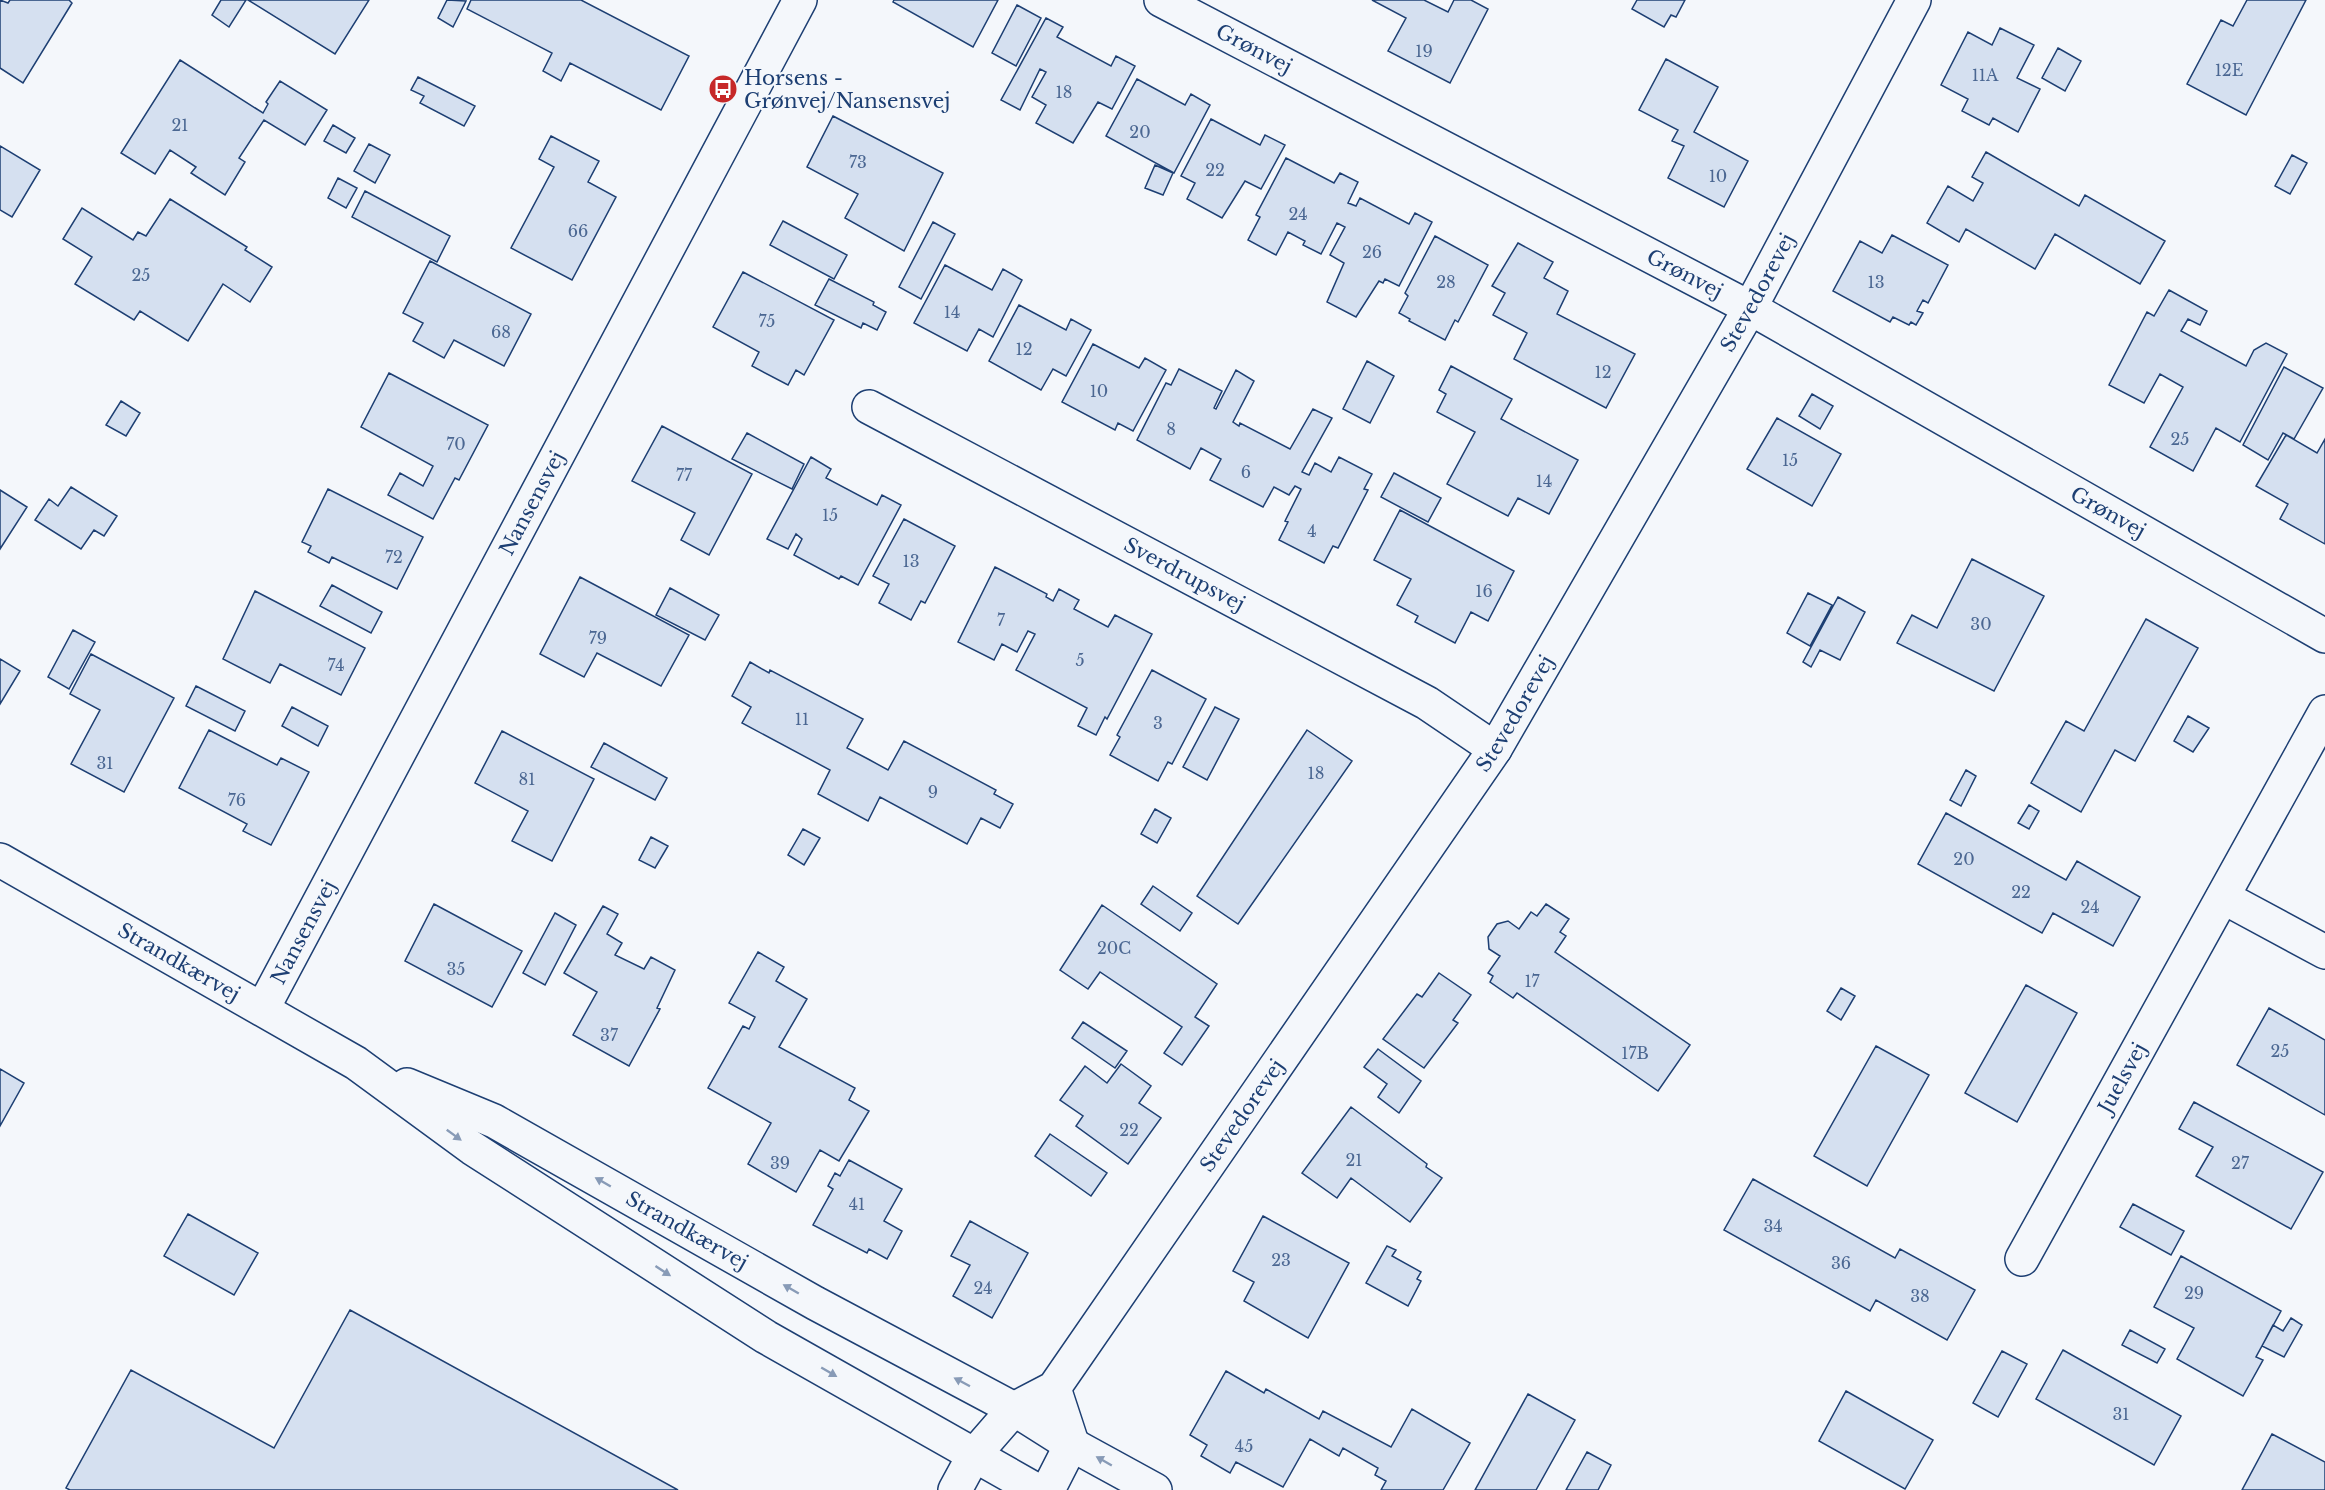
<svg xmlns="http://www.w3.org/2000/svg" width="2325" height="1490" viewBox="0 0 2325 1490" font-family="'Libre Baskerville',serif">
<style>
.building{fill:#d5e0f0;stroke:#1d3f73;stroke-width:1.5}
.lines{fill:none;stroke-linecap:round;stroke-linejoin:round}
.street-casing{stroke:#1d3f73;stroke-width:36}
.secondary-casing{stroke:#1d3f73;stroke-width:36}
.street{stroke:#f4f7fb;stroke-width:33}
.secondary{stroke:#f4f7fb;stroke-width:33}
.oneway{fill:#889bb7}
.labels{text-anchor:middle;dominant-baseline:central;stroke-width:4.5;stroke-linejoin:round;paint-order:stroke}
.number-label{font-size:16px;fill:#4b6792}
.street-label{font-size:20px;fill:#1d3f73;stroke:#f4f7fb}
.poi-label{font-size:20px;fill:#1d3f73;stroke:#f4f7fb;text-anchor:start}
</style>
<rect width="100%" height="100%" fill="#f4f7fb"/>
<path class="building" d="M0,0L8,3L10,0H69L72,3L23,83L0,68Z
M221,0H246L229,27L212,15Z
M248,0H369L335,54Z
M447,0L466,1L453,27L438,18Z
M471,0H581L689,56L661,110L570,63L561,81L543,71L552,53L467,9Z
M894,0H998L973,47L893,2Z
M1372,0H1424L1448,12L1454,0H1471L1488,9L1450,83L1388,51L1406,18Z
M1637,0H1685L1676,17L1671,15L1664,27L1632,9Z
M2247,0H2306L2246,115L2187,84L2221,20L2233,26Z
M1017,5L1041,18L1016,66L992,53Z
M1046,18L1063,27L1057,37L1111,66L1116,56L1135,66L1112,109L1098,102L1073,143L1036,123L1046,105L1032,97L1046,72L1040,69L1020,110L1001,100Z
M2000,28L2034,45L2017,78L2040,89L2018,132L1993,118L1989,125L1962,111L1968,99L1941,85L1968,32L1992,45Z
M2058,48L2081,61L2065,91L2042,78Z
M1666,59L1718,87L1694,132L1748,161L1724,207L1668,178L1684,146L1672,141L1678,130L1639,110Z
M180,60L263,113L268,104L266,102L280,81L327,110L305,145L264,120L239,158L245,162L225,195L191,173L196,167L170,150L155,174L121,153Z
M418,77L475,106L464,126L420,103L424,96L411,90Z
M1137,79L1185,105L1191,94L1210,105L1174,173L1106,136Z
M833,116L943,173L904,251L845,218L858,194L807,167Z
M1211,119L1260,145L1265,135L1285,145L1261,189L1245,181L1222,218L1187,199L1195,183L1181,176Z
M333,125L355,138L346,153L324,141Z
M551,136L599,161L588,182L616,197L572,280L511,248L554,167L539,159Z
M369,144L390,155L375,183L354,171Z
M0,146L40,170L12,217L0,210Z
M1986,152L2079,206L2085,195L2165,241L2140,284L2055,234L2035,269L1966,229L1959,242L1927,223L1948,186L1973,201L1983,183L1972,177Z
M2292,155L2307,163L2290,194L2275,186Z
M1286,158L1334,183L1340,173L1358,182L1348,203L1356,206L1360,198L1409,224L1415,213L1432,222L1399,286L1385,279L1383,283L1379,281L1356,317L1327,302L1344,263L1330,255L1345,227L1337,223L1321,254L1303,245L1305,241L1288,232L1276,255L1248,240L1260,217L1256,215Z
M1155,165L1173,173L1163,195L1145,188Z
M338,178L357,188L346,208L328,198Z
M365,191L450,236L437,262L352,217Z
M170,199L247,247L245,250L272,267L250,302L223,284L188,341L140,311L134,320L75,284L92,257L63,239L82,208L133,240L138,232L146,236Z
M783,221L847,255L834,279L770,245Z
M933,222L955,234L921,299L899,287Z
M1892,235L1948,265L1928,303L1923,300L1917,311L1923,313L1916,325L1911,322L1909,325L1893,317L1890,322L1833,291L1860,241L1882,253Z
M1435,236L1488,265L1458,322L1455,320L1445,340L1409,321L1410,319L1399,313L1408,296L1405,293Z
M1518,243L1553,262L1544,278L1568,291L1557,314L1635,354L1606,408L1514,359L1527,333L1493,315L1505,293L1492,286Z
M430,261L531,314L504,366L454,340L444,358L413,341L423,323L403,313Z
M945,265L992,290L1003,269L1022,280L993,337L979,329L967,351L914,323Z
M743,272L834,320L804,375L796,370L788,385L752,366L759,352L713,327Z
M829,279L874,302L873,305L886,312L877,330L863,323L861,328L815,305Z
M2169,290L2207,311L2200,325L2188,319L2181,331L2246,366L2254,350L2266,343L2287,354L2240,442L2216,428L2193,471L2150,447L2183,387L2160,374L2144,403L2109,385L2147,312L2154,316Z
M1019,305L1066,330L1071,319L1091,330L1066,376L1053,369L1041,390L989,361Z
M1093,344L1139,368L1145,358L1166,370L1133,431L1118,423L1115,430L1062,402Z
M1367,361L1394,376L1370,423L1343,409Z
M1451,366L1512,399L1501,419L1578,460L1549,514L1518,498L1508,516L1447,484L1475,432L1437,412L1446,394L1439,390Z
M2284,367L2323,388L2294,439L2283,433L2268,460L2243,445Z
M1179,369L1222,391L1214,408L1216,409L1236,370L1254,381L1233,422L1239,426L1240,423L1290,449L1313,409L1332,418L1302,472L1309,475L1315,463L1331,472L1339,457L1372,474L1364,489L1368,490L1338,548L1333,546L1324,563L1279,540L1288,522L1285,521L1301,489L1295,486L1289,495L1274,487L1263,507L1210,480L1221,459L1201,448L1190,469L1137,440L1166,383L1171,385Z
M389,373L488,425L459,480L455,478L433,519L388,495L400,473L423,486L433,466L361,427Z
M1812,394L1833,406L1820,429L1799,416Z
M121,401L140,413L126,436L106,425Z
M1777,418L1841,454L1812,506L1747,469Z
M662,426L752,474L709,555L681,540L695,513L632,481Z
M747,433L804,464L792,489L732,459Z
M2286,435L2317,453L2325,439V544L2280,519L2288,504L2256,486Z
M811,457L831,469L826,478L877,505L882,495L901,505L858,585L841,576L839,579L794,555L802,539L796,534L788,549L767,539Z
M1394,473L1441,498L1428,522L1381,497Z
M71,487L117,516L104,536L94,530L81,549L35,520L49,499L58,506Z
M328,489L423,537L397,589L332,557L329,563L308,552L311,546L302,542Z
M0,490L27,507L0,549Z
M1400,510L1514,571L1488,621L1471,612L1455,643L1415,622L1418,616L1397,605L1411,579L1374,560Z
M904,519L955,546L925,603L921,601L911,620L879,603L889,584L873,576Z
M1972,559L2044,596L1994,691L1897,643L1912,615L1937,628Z
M995,567L1047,594L1046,597L1053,601L1059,589L1079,600L1074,609L1108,627L1115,615L1152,634L1107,719L1105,717L1096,735L1078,726L1087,708L1016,670L1035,634L1028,631L1017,652L1002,644L994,660L958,642Z
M580,577L689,635L661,686L597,653L584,677L540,654Z
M332,585L382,612L371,633L320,606Z
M670,588L719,615L705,640L656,615Z
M255,591L365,648L341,695L280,664L270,683L223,659Z
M1808,593L1832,605L1810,646L1787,633Z
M1838,597L1865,612L1840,660L1820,650L1811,667L1803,662Z
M2146,619L2198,648L2135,761L2115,750L2081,812L2031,783L2066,721L2084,731Z
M73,630L95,642L69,689L48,677Z
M91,654L174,698L124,792L71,764L100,710L70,694Z
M0,659L20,671L0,704Z
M750,662L769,673L770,670L863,719L847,748L868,759L888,770L904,741L996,790L994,794L1013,804L1000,828L981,818L967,844L880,797L868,821L818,794L830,770L742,723L751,707L732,696Z
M1152,670L1206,699L1172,764L1168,762L1158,781L1110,755L1120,737L1117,735Z
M196,686L245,711L235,731L186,706Z
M292,707L328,726L318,746L282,726Z
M1215,707L1239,719L1207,780L1183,767Z
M2188,716L2209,728L2193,752L2174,741Z
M209,730L277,765L281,758L309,772L271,845L243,831L247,824L179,788Z
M1307,730L1352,761L1238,924L1197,896Z
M502,731L594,779L552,861L512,841L528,811L475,783Z
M604,743L667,778L655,800L591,767Z
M1966,770L1976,776L1961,806L1950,800Z
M2029,805L2039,811L2029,829L2018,823Z
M1155,809L1171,818L1157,843L1141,834Z
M1946,813L2066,880L2077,861L2140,897L2113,946L2053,913L2042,933L1918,864Z
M803,829L820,838L804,865L788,855Z
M651,837L668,846L655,868L639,860Z
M1153,886L1192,913L1180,931L1141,904Z
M434,904L522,951L492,1007L405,961Z
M1546,904L1569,919L1560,932L1566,936L1555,952L1690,1045L1658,1091L1517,993L1513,998L1490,982L1493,976L1488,973L1500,956L1489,949L1488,937L1497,924L1508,921L1519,929L1531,912L1537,916Z
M1102,905L1217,984L1195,1017L1209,1026L1182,1065L1164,1053L1182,1027L1100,972L1088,989L1060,970Z
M603,906L618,914L607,934L622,943L615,955L644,969L651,957L675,970L657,1008L660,1009L629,1066L573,1035L597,992L564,973Z
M555,913L576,925L545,985L523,973Z
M758,952L784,967L776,981L807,999L779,1047L855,1088L849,1100L869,1111L839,1161L820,1150L796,1192L748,1164L771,1123L708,1088L743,1026L749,1029L755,1017L729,1003Z
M1439,973L1471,995L1453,1020L1458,1023L1424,1068L1383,1039L1417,994L1422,997Z
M2026,985L2077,1013L2017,1122L1965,1093Z
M1841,988L1855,996L1841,1020L1827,1011Z
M2269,1008L2325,1040V1115L2237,1065Z
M1083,1022L1127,1051L1115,1068L1072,1038Z
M1876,1046L1929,1075L1867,1186L1814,1156Z
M1378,1049L1421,1081L1399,1113L1378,1097L1387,1084L1364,1067Z
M1121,1064L1151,1086L1139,1103L1161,1118L1128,1164L1076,1126L1083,1116L1060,1100L1085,1066L1107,1083Z
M0,1069L24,1083L0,1126Z
M2194,1102L2323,1172L2291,1229L2196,1176L2213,1147L2179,1129Z
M1351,1107L1427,1164L1426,1167L1442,1178L1410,1222L1351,1178L1337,1198L1302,1173Z
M1050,1134L1107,1173L1091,1196L1035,1156Z
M849,1160L902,1189L884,1221L902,1231L887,1259L869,1249L867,1253L813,1225L833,1189L828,1186L835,1173L840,1176Z
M1753,1179L1895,1258L1900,1249L1975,1290L1947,1340L1876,1300L1870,1311L1724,1230Z
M2133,1204L2184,1231L2171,1255L2120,1227Z
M188,1214L258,1253L234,1295L164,1256Z
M1263,1216L1349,1263L1308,1338L1244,1301L1254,1282L1233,1271Z
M970,1221L1028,1253L992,1318L953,1296L970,1265L951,1256Z
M1387,1246L1396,1250L1392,1256L1421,1272L1417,1279L1421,1281L1408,1306L1366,1283Z
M2181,1256L2281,1311L2256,1357L2263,1360L2243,1396L2177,1359L2194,1328L2154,1307Z
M350,1310L678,1490H70L66,1488L131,1370L274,1448Z
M2291,1318L2302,1325L2284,1357L2262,1346L2273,1325L2283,1331Z
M2130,1330L2165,1349L2157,1363L2122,1345Z
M2063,1350L2181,1416L2154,1465L2036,1399Z
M2002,1351L2027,1364L1998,1417L1973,1403Z
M1226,1371L1264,1393L1266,1389L1319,1419L1323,1411L1391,1447L1412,1409L1470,1443L1443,1490H1381L1386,1481L1375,1475L1378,1468L1343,1448L1339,1456L1310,1439L1283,1487L1236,1462L1230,1473L1201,1456L1207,1445L1190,1435Z
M1846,1391L1933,1440L1905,1489L1819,1441Z
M1528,1394L1575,1420L1536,1490H1475Z
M2272,1434L2325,1462V1490H2242Z
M1587,1452L1611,1465L1598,1490H1566Z"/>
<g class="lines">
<g class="street-casing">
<g id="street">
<path id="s1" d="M1161,0L1750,308L2325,636"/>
<path id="s2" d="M869,407L1427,703L1495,749"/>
<path d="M2223,897L2325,952"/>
<path id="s3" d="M263,1008L800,0"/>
<path id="s4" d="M2022,1259L2325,712"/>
<path id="s5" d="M955,1490L974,1455L1014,1409L1054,1388L1495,749L1750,308L1914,0"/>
<path d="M1048,1490L1072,1443L1054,1388"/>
</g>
</g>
<g class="secondary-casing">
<g id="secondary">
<path id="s6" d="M0,860L356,1063L472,1148L766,1337L1036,1490"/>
<path id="s7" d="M407,1085L494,1121L815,1303L1014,1409L1060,1438L1155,1490"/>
</g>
</g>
<use href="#street" class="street"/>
<use href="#secondary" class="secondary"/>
</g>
<defs><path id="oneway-solid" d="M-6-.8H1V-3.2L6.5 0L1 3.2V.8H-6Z" transform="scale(1.5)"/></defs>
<g class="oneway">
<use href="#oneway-solid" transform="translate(454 1135) rotate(36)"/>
<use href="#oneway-solid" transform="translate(603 1182) rotate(-150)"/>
<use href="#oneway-solid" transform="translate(663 1271) rotate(33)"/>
<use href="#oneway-solid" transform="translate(791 1289) rotate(-150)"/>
<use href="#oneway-solid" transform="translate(829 1372) rotate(30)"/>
<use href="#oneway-solid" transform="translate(962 1382) rotate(-152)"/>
<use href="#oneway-solid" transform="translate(1104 1461) rotate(-150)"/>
</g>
<defs>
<g id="bus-disc" transform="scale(1.5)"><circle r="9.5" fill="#c62828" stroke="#f4f7fb"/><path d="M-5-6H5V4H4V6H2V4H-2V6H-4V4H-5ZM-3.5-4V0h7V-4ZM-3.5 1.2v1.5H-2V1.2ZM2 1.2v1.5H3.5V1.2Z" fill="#fff"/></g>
</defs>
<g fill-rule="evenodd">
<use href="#bus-disc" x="723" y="89"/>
</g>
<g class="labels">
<g class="number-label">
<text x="1424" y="51">19</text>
<text x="2229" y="70">12E</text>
<text x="1985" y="75">11A</text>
<text x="1064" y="92">18</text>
<text x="180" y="125">21</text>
<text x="1140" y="132">20</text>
<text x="858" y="162">73</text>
<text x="1215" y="170">22</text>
<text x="1718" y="176">10</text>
<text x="1298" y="214">24</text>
<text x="578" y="231">66</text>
<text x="1372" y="252">26</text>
<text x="141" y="275">25</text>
<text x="1446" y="282">28</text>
<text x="1876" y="282">13</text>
<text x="952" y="312">14</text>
<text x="767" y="321">75</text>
<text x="501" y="332">68</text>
<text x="1024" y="349">12</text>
<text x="1603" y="372">12</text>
<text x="1099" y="391">10</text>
<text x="1171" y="429">8</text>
<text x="2180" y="439">25</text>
<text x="456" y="444">70</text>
<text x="1790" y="460">15</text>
<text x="1246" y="472">6</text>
<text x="684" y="475">77</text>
<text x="1544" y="481">14</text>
<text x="830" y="515">15</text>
<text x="1312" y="531">4</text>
<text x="394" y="557">72</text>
<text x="911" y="561">13</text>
<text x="1484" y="591">16</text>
<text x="1001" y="620">7</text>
<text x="1981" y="624">30</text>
<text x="598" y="638">79</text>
<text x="1080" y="660">5</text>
<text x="336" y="665">74</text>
<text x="802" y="719">11</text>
<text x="1158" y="723">3</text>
<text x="105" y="763">31</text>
<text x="1316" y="773">18</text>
<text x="527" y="779">81</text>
<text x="933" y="792">9</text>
<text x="237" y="800">76</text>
<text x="1964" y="859">20</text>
<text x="2021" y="892">22</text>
<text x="2090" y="907">24</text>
<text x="1114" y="948">20C</text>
<text x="456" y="969">35</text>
<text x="1532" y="981">17</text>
<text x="609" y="1035">37</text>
<text x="2280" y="1051">25</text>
<text x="1635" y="1053">17B</text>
<text x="1129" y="1130">22</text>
<text x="1354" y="1160">21</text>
<text x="780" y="1163">39</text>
<text x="2240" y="1163">27</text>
<text x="857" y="1204">41</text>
<text x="1773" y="1226">34</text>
<text x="1281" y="1260">23</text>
<text x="1841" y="1263">36</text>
<text x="983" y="1288">24</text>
<text x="2194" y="1293">29</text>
<text x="1920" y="1296">38</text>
<text x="2121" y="1414">31</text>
<text x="1244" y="1446">45</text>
</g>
<g class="street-label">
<text stroke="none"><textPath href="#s1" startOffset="105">Grønvej</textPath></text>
<text stroke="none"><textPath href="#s1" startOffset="591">Grønvej</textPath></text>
<text stroke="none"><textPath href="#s5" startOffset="1449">Stevedorevej</textPath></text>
<text stroke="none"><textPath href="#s3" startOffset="572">Nansensvej</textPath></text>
<text stroke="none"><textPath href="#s1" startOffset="1077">Grønvej</textPath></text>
<text stroke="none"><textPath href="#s2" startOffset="357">Sverdrupsvej</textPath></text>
<text stroke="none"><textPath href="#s5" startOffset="963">Stevedorevej</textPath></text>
<text stroke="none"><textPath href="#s3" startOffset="86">Nansensvej</textPath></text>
<text stroke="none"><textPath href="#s6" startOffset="206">Strandkærvej</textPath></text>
<text stroke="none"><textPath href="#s4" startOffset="207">Juelsvej</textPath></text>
<text stroke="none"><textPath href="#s5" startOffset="477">Stevedorevej</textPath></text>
<text stroke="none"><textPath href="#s7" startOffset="316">Strandkærvej</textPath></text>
</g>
<g class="poi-label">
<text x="744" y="78">Horsens -<tspan x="744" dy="23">Grønvej/Nansensvej</tspan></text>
</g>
</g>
</svg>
